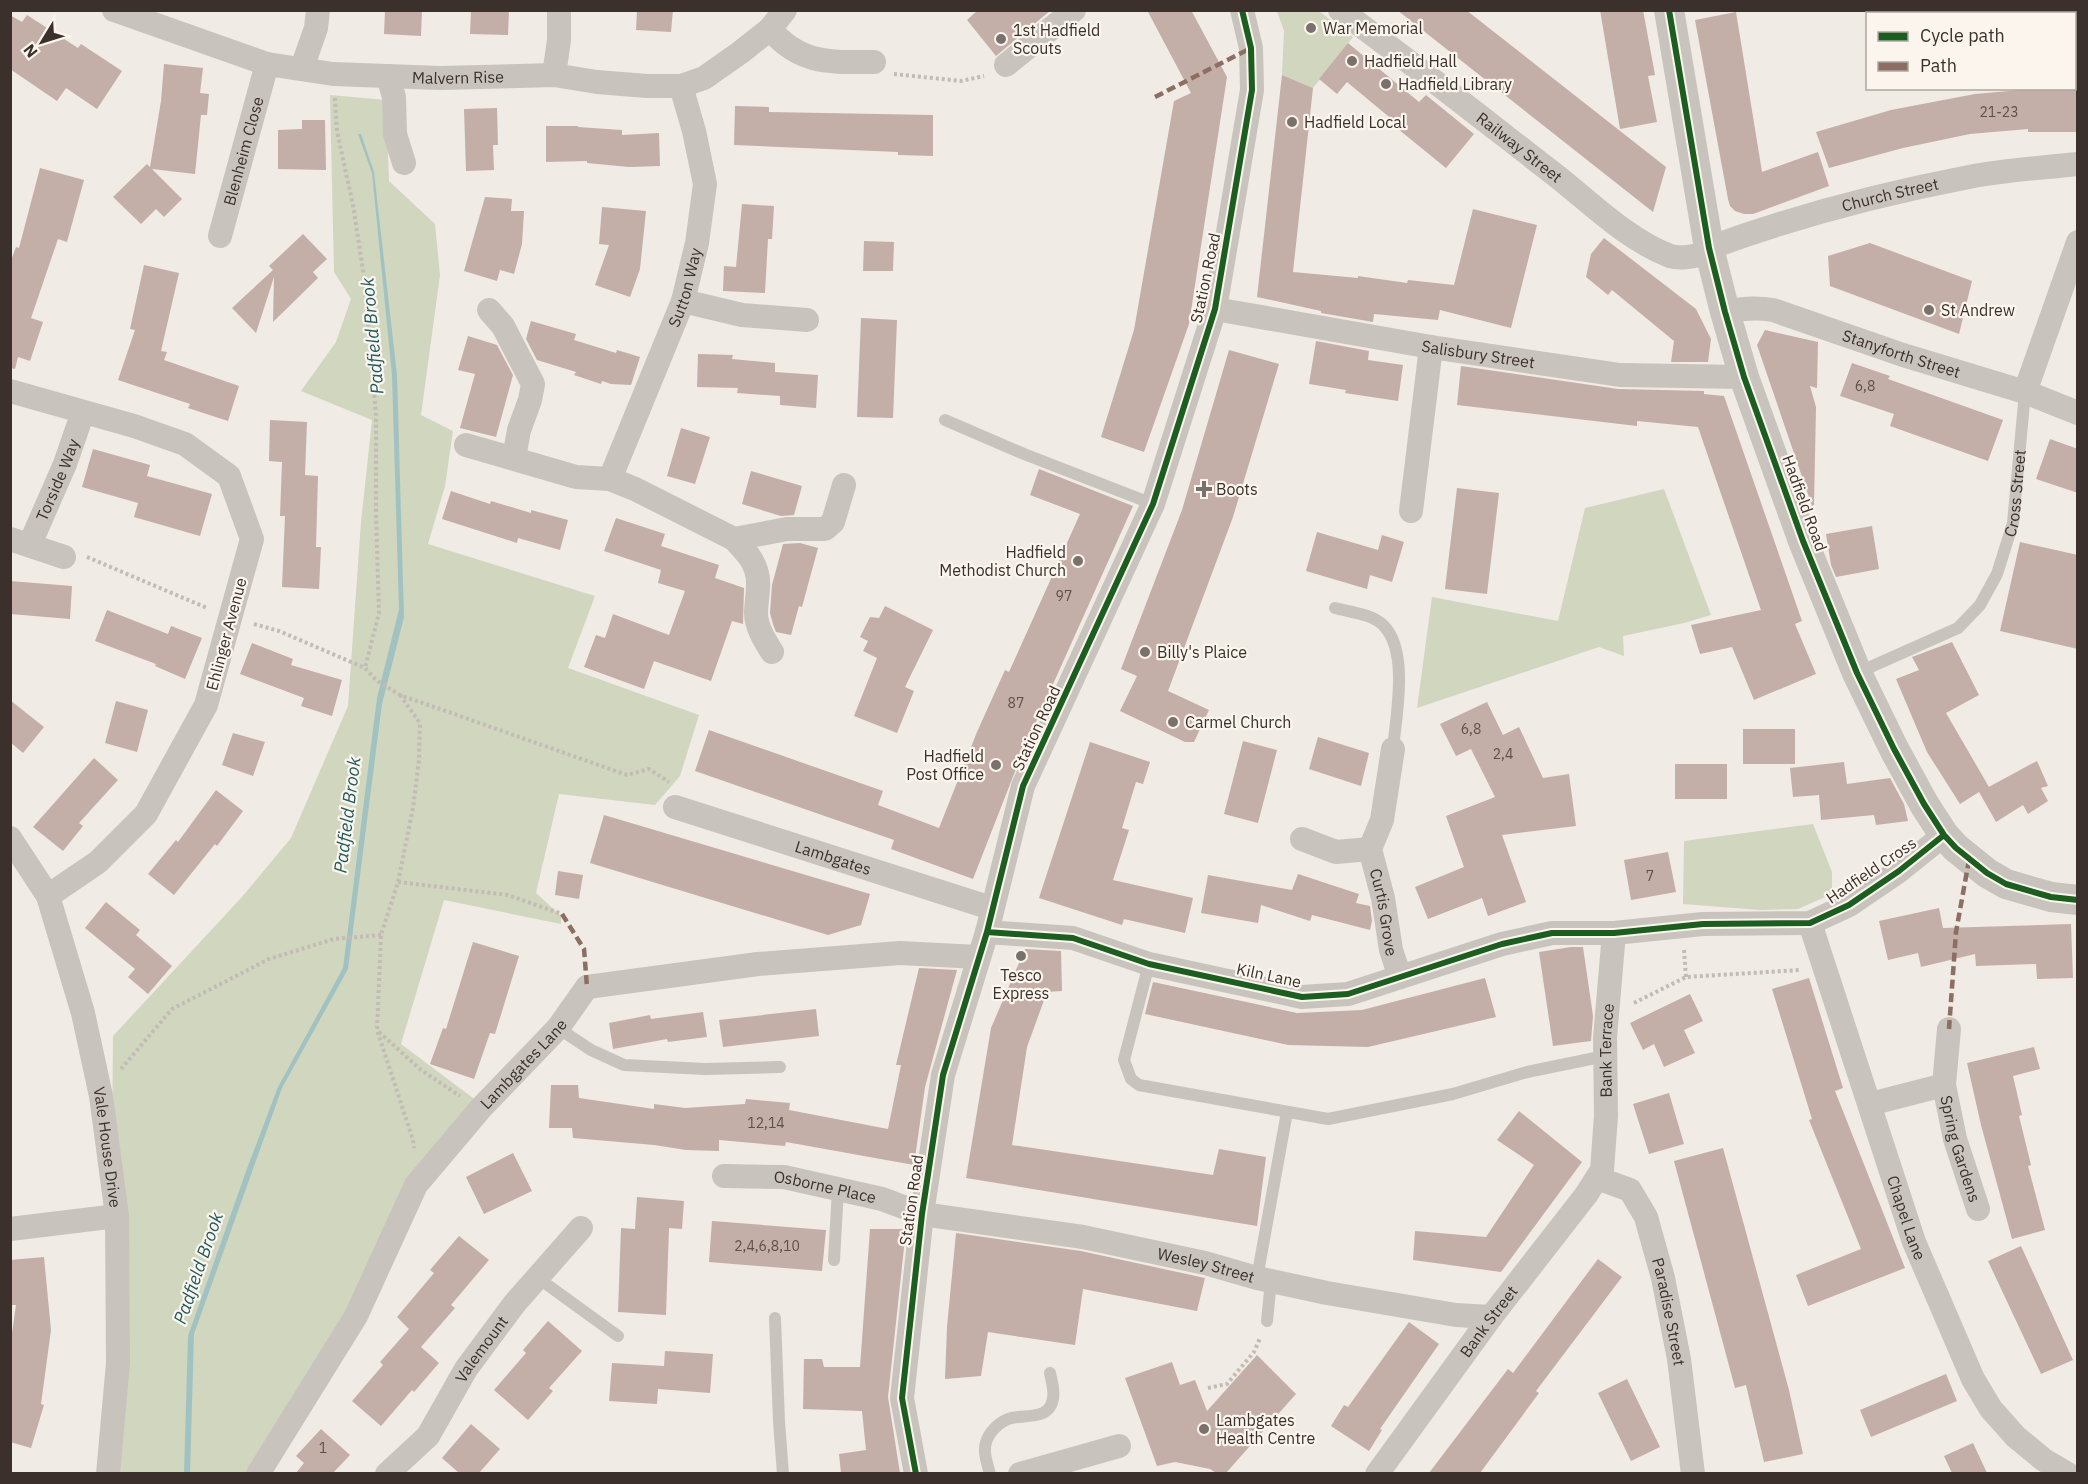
<svg xmlns="http://www.w3.org/2000/svg" width="2088" height="1484" viewBox="0 0 2088 1484" font-family="'IBM Plex Sans',sans-serif">
<style>
.green{fill:#d1d6bf}
.water{fill:#a1c2c1}
.building{fill:#c3afa7}
.lines{fill:none;stroke-linecap:round;stroke-linejoin:round}
.path{stroke:#c2bbb6;stroke-width:4;stroke-dasharray:3 3;stroke-linecap:butt}
.service{stroke:#c9c3be;stroke-width:12}
.minor{stroke:#c9c3be;stroke-width:24}
.tertiary{stroke:#c9c3be;stroke-width:30}
.quiet{stroke:#8d6e63;stroke-width:4.5;stroke-dasharray:9 4.5;stroke-linecap:butt}
.cycleway-casing{stroke:#fbf5ee;stroke-width:10}
.cycleway{stroke:#1b5e20;stroke-width:6}
.poi-dot{fill:#7a716c;stroke:#fbf5ee;stroke-width:2}
.labels{text-anchor:middle;dominant-baseline:central;stroke-width:4.5;stroke-linejoin:round;paint-order:stroke}
.number-label{font-size:14px;fill:#5d504a}
.poi-label{font-size:16px;fill:#3b302b;stroke:#fbf5ee;text-anchor:start}
.street-label{font-size:16px;fill:#3b302b;stroke:#fbf5ee}
.water-label{font-size:18px;font-style:italic;fill:#1f5a5e;stroke:#fbf5ee}
</style>
<rect width="100%" height="100%" fill="#f0ebe5"/>
<path class="green" d="M1277,11H1319L1353,37L1313,88L1282,75L1284,31Z
M330,95L386,100L389,181L435,224L440,275L421,415L453,431L445,486L428,544L595,596L568,668L699,715L680,776L655,805L559,794L536,893L561,916V924L444,900L401,1044L481,1104L433,1159L353,1317L257,1473L109,1474L113,1036L241,898L291,838L348,706L361,522L372,420L301,391L336,342L351,299L334,272Z
M1664,489L1711,615L1684,623L1623,636L1624,656L1599,647L1417,708L1432,597L1558,621L1585,508Z
M1813,824L1832,872V894L1798,909L1760,910L1683,904L1684,841Z"/>
<path class="water" d="M358,134H361L374,172L397,375L404,617L382,704L348,969L282,1088L194,1334L190,1473H184L188,1336L245,1174L278,1087L343,968L377,698L399,609L392,375L372,173Z"/>
<path class="building" d="M385,10H422L421,36L384,34Z
M471,10H509L508,35L470,34Z
M637,10H673L671,32L636,30Z
M978,10H1051L996,56L967,20Z
M1147,10H1191L1227,77L1189,324L1144,452L1101,437L1134,330L1174,101L1191,93Z
M1397,10H1466L1666,167L1653,212Z
M1600,10H1643L1655,75L1648,76L1657,122L1620,129Z
M1736,12L1762,172L1818,152L1829,186L1753,214H1744L1735,211L1730,206L1728,199L1695,20Z
M10,15L22,22L27,15L78,48L81,44L122,71L97,109L66,88L57,101L10,69Z
M1348,43L1419,102L1426,95L1474,134L1446,168L1398,129L1400,126L1347,82L1337,94L1319,79Z
M164,64L203,68L200,93L209,94L207,115H201L195,174L152,169L182,199L164,217L156,209L141,224L113,197L147,164L150,167L161,101Z
M1282,75L1313,88L1293,272L1358,278V276L1407,283L1408,280L1454,285L1473,209L1537,225L1511,328L1440,310L1438,320L1374,314L1373,322L1321,313V311L1257,297Z
M2020,90H2078V132H2028V129L1970,134L1903,148L1829,168L1816,132L1891,110L1975,94Z
M735,106L769,107V112L933,115V156L898,155V152L734,145Z
M497,108L498,145H493L494,170L466,171L464,109Z
M302,120H325L326,170L278,169V130L302,129Z
M546,126H578V127L622,130V135L659,133L660,166L629,167L587,163V161L546,162Z
M40,168L84,180L67,242L58,239L31,318L43,322L30,361L18,357L15,369L10,368V263L16,247L19,248Z
M485,197L512,199L511,211H524L522,244L514,274L500,270L497,281L464,271Z
M742,204L774,206L772,239H768L765,293L723,291L724,266L736,267Z
M602,207L646,211L640,269L630,297L595,285L609,245L599,244Z
M303,234L327,259L313,272L318,278L273,322L274,277L256,333L232,308L273,270L269,266Z
M1604,238L1696,309L1711,339L1708,362H1671L1674,341L1612,290L1608,295L1586,277L1591,254Z
M864,241L894,242L893,271H863Z
M1870,243L1972,281L1959,334L1830,286L1828,256Z
M144,265L179,273L161,351L167,352L164,360L239,386L228,421L188,408L190,404L118,380L135,330L130,329Z
M861,318L897,320L893,418L857,417Z
M531,321L576,334L574,340L616,353L617,350L640,357L631,385L611,384L602,381L601,384L574,375L576,372L537,360L526,339Z
M1765,330L1818,342L1817,388L1810,386L1816,407L1814,505L1812,506L1757,345Z
M468,336L497,345L513,375L496,437L460,428L475,374L458,370Z
M1316,341L1369,351L1368,360L1403,365L1398,401L1345,393L1346,390L1309,384Z
M1229,350L1279,364L1233,517L1168,691L1209,710L1194,742H1185L1120,711L1137,676L1121,669L1182,510Z
M698,354L733,355L732,359L775,363V372L818,375L816,408L780,405V396L737,393L738,388L697,387Z
M1852,363L1890,376L1888,379L2003,420L1988,461L1890,426L1894,414L1840,396Z
M1461,366L1618,389L1704,391V394L1724,396L1802,621L1795,624L1816,674L1754,700L1732,647L1700,654L1691,625L1761,610L1698,427L1637,421V426L1457,405Z
M270,420L307,422L305,475L318,476L316,547H321L319,589L282,587L285,516H280L282,462L269,461Z
M681,428L710,437L695,484L667,476Z
M2050,439L2078,449V493L2036,479Z
M93,449L150,465L147,476L212,494L200,536L134,517L138,503L82,487Z
M1039,469L1133,506L1023,751L973,879L891,849L894,840L695,771L709,730L883,791L878,805L939,828L977,732L1005,670L1009,672L1080,514L1030,495Z
M751,471L802,486L794,515L781,516L742,504Z
M1457,488L1499,493L1487,594L1445,589Z
M451,491L490,504L491,501L531,513V510L568,520L560,550L518,538L517,543L442,519Z
M616,518L665,534L661,546L719,565L715,578L744,588L743,624L732,621L711,681L654,661L644,689L584,667L596,635L605,638L613,614L669,635L685,591L658,583L661,570L604,551Z
M1872,526L1879,569L1836,577L1831,565L1826,534Z
M1317,532L1378,550L1382,535L1404,542L1392,582L1370,575L1367,589L1306,571Z
M2020,542L2078,555V649L2000,631Z
M800,543L818,548L802,607L799,606L791,635L776,632L773,624L770,613L772,585L783,544Z
M10,581L72,586L70,619L10,614Z
M885,606L933,630L905,687L914,691L897,733L854,716L877,658L863,651L868,641L860,637L870,617L879,618Z
M107,610L168,634L171,626L202,638L185,679L155,666L156,664L95,641Z
M1952,642L1979,695L1946,713L1989,787L1983,790L2037,761L2048,786L2041,788L2048,801L2028,814L2023,805L1996,822L1979,792L1960,804L1927,752L1896,679L1919,670L1912,657Z
M252,643L293,659L291,665L342,680L332,716L301,706L304,698L240,674Z
M10,700L44,727L23,753L10,742Z
M116,701L148,710L137,752L105,743Z
M1487,702L1503,735L1519,727L1543,778L1569,774L1576,826L1502,835L1526,902L1488,916L1482,898L1428,919L1415,887L1464,867L1446,816L1495,797L1471,749L1456,756L1440,724Z
M1743,729H1795V764H1743Z
M233,733L265,742L253,776L222,765Z
M1318,737L1369,753L1361,786L1309,769Z
M1243,741L1277,750L1258,823L1224,814Z
M1090,742L1150,762L1143,784L1136,782L1122,828L1129,830L1113,880L1193,898L1185,933L1124,919L1122,925L1039,898Z
M94,758L118,780L79,823L83,826L63,851L33,827Z
M1844,762L1847,784L1890,778L1904,804L1908,821L1876,825L1874,815L1821,820L1819,795L1793,797L1790,768Z
M1675,764H1727V799H1675Z
M216,790L243,811L217,846L215,844L174,895L148,874L176,840L178,842Z
M604,815L870,894L861,925L828,935L590,863Z
M1668,852L1676,892L1631,900L1624,860Z
M558,871L583,875L579,899L555,895Z
M1298,874L1359,894L1356,903L1370,906L1372,921L1370,930L1312,915L1310,921L1261,905L1258,923L1201,913L1208,875L1292,890Z
M106,902L140,930L136,935L172,966L148,994L128,977L135,969L85,928Z
M1939,908L1943,928L2071,924L2073,978L2037,979L2036,964L1976,966L1975,954L1921,967L1918,953L1888,960L1879,921Z
M473,942L519,956L495,1034L490,1033L474,1079L430,1064L443,1028L446,1029Z
M1571,947H1583L1593,1016L1591,1041L1553,1046L1539,952Z
M1025,949L1061,951L1062,991L1047,992L1027,1047L1012,1145L1213,1175L1219,1149L1266,1157L1257,1226L966,1178L991,1028Z
M919,968L957,970L925,1087L914,1165L786,1142L785,1146L719,1140V1151L686,1150L654,1145L573,1138L572,1128H549L551,1085H578L579,1098L654,1109V1104L685,1108L745,1104L746,1099L790,1103L789,1110L888,1129L901,1065H896Z
M1485,978L1496,1017L1368,1047L1288,1045L1145,1014L1153,982L1297,1013L1362,1010Z
M1809,978L1843,1088L1835,1091L1905,1268L1808,1306L1796,1275L1861,1249L1809,1120L1812,1119L1772,989Z
M1690,994L1703,1021L1684,1030L1695,1053L1664,1067L1654,1044L1643,1050L1630,1023Z
M816,1009L819,1036L723,1047L719,1020Z
M703,1012L707,1037L668,1042L667,1039L613,1049L609,1023L650,1015L651,1019Z
M2034,1047L2040,1069L2013,1076L2022,1115L2019,1116L2031,1165L2028,1166L2045,1230L2012,1239L1981,1125L1967,1063Z
M1669,1093L1684,1144L1649,1154L1633,1104Z
M1519,1111L1582,1162L1501,1272L1413,1260L1415,1231L1486,1237L1534,1165L1497,1140Z
M1723,1148L1789,1390L1803,1454L1764,1462L1746,1385L1735,1388L1674,1161Z
M513,1153L532,1191L484,1214L466,1177Z
M637,1197L684,1201L682,1229L669,1228L666,1315L618,1312L621,1228L635,1229Z
M712,1221L826,1230L822,1271L709,1262Z
M870,1229H906L888,1397L900,1473H841L839,1454L866,1450L862,1411L803,1409L804,1359H822L824,1367H860Z
M956,1233L1081,1251L1205,1278L1197,1311L1083,1289L1075,1345L988,1332L981,1376L945,1379L947,1327Z
M459,1236L489,1260L451,1305L455,1308L421,1347L439,1363L414,1392L412,1390L381,1426L352,1401L383,1365L380,1362L409,1329L397,1317L434,1273L430,1270Z
M2021,1246L2073,1360L2041,1374L1988,1261Z
M44,1257L51,1330L41,1404L44,1405L31,1448L10,1442V1347L16,1305H10V1260Z
M1598,1259L1622,1277L1536,1391L1539,1393L1480,1473H1429L1508,1369L1513,1373Z
M548,1321L582,1351L549,1388L553,1391L528,1420L494,1390L526,1353L523,1350Z
M1409,1322L1439,1344L1380,1429L1382,1430L1369,1451L1331,1426L1344,1405L1348,1407Z
M665,1351L713,1354L710,1393L658,1389L657,1404L609,1401L612,1363L664,1366Z
M1257,1355L1296,1394L1226,1473H1216L1210,1469L1175,1462L1157,1466L1125,1378L1172,1362L1180,1385L1195,1380L1207,1411Z
M1946,1374L1957,1401L1871,1437L1860,1410Z
M1627,1379L1660,1447L1631,1461L1598,1393Z
M471,1424L500,1449L479,1473H459L442,1458Z
M321,1429L350,1455L333,1473H296L304,1463L296,1456Z
M1973,1443L1987,1473H1952L1944,1456Z"/>
<g class="lines">
<path class="path" d="M894,74L961,81L984,76
M335,98L337,131L353,205L365,283L376,415V514L379,613L365,668
M87,557L207,608
M254,624L279,631L365,668L376,680L400,695L627,775L649,769L669,782
M400,695L420,723L419,760L413,808L398,882L381,935L377,1030L413,1140L414,1148
M398,882L508,895L562,914
M1684,950L1686,977
M1634,1003L1686,977L1800,970
M379,1032L421,1070L460,1096
M121,1069L172,1009L269,959L334,939L381,935
M1208,1388L1227,1384L1254,1352L1260,1338"/>
<g class="service">
<path d="M945,420L1024,454L1153,504"/>
<path d="M1335,608C1350,612 1373,614 1384,626C1409,652 1396,716 1393,749"/>
<path id="s1" d="M1857,673L1958,628L1980,605L1997,574L2013,523L2025,392"/>
<path d="M1149,964L1124,1060L1131,1079L1139,1085L1328,1119L1453,1094L1527,1072L1605,1056"/>
<path d="M558,1028L591,1050L624,1065L705,1069L780,1067"/>
<path d="M834,1260L838,1189"/>
<path d="M538,1278L618,1336"/>
<path d="M1257,1278L1287,1112"/>
<path d="M775,1318L779,1422L783,1474"/>
<path d="M1267,1321L1271,1281"/>
<path d="M990,1474C988,1466 985,1458 985,1451C984,1437 996,1424 1008,1419C1021,1414 1044,1420 1051,1405C1056,1395 1052,1383 1050,1373"/>
</g>
<g class="minor">
<path id="s2" d="M114,10L267,64L333,74L440,78L554,75L597,82L647,86H681L704,78L741,52L770,29L785,10"/>
<path id="s3" d="M1340,10C1412,63 1483,119 1554,174C1590,202 1626,239 1670,256C1682,260 1698,255 1710,253"/>
<path d="M770,29C800,65 831,62 874,62"/>
<path d="M1006,65L1074,10"/>
<path d="M302,68L316,28L318,10"/>
<path d="M554,75L559,40V10"/>
<path d="M388,76L394,97L395,134L404,163"/>
<path id="s4" d="M220,236L267,64"/>
<path id="s5" d="M1709,248C1793,217 1880,194 1969,177C2004,170 2041,168 2078,164"/>
<path d="M683,301L742,315L807,320"/>
<path id="s6" d="M1215,309L1431,347L1620,375L1744,377"/>
<path d="M489,310L503,326L533,384L530,400L519,430L514,458"/>
<path id="s7" d="M1725,312C1742,308 1755,307 1773,310L1903,355L2025,392L2078,413"/>
<path d="M10,391L134,426L185,444L229,476L252,539L206,705L146,814L98,862L48,896"/>
<path d="M2025,392L2078,242"/>
<path d="M466,445L576,477L610,479L635,489L734,539L787,529H825L833,522L844,485"/>
<path id="s8" d="M610,479L683,301L697,243L705,184L694,131L681,86"/>
<path d="M1411,511L1431,347"/>
<path d="M10,539L64,557"/>
<path d="M734,539C743,549 752,557 756,570C761,584 756,599 756,613C756,627 765,641 772,652"/>
<path id="s9" d="M30,544L65,464L83,412"/>
<path id="s10" d="M1393,749L1382,820L1370,849L1383,898L1391,950L1400,977"/>
<path id="s11" d="M675,807L991,908"/>
<path id="s12" d="M10,838L48,896L83,1013L101,1096L117,1216L118,1363L108,1474"/>
<path d="M1302,839L1336,852L1370,849"/>
<path id="s13" d="M1810,923L1914,1242L1973,1379L1991,1409L2016,1437L2044,1460L2068,1474"/>
<path d="M987,932L1073,938L1149,964L1302,997L1348,994L1502,944L1552,933H1614L1703,924L1810,923L1849,905L1899,871L1944,835"/>
<path id="s14" d="M1949,1029L1944,1085L1955,1139L1978,1209"/>
<path d="M1870,1104L1944,1085"/>
<path id="s15" d="M724,1176L784,1177L882,1199L922,1214L1083,1237L1205,1263L1257,1278L1327,1293L1456,1315L1491,1317"/>
<path id="s16" d="M1597,1178L1630,1190L1646,1217L1663,1278L1679,1359L1693,1474"/>
<path d="M10,1229L117,1216"/>
<path id="s17" d="M258,1474L356,1316L416,1185L481,1108L558,1028L587,987L758,964L900,953L978,957"/>
<path id="s18" d="M387,1474L428,1436L466,1369L515,1303L581,1228"/>
<path d="M916,1474L902,1398L922,1214L943,1075L987,932L1023,786L1153,504L1215,309L1252,90L1251,48L1242,10"/>
<path d="M1020,1474L1119,1446"/>
<path id="s19" d="M1377,1474L1491,1317L1586,1195L1602,1170L1606,1116L1605,1038L1614,933"/>
</g>
<path class="tertiary" d="M1669,10L1709,248L1725,312L1744,377L1803,541L1857,673L1894,749L1924,804L1944,835L1956,848L1987,873L2006,884L2051,897L2078,900"/>
<path class="quiet" d="M1155,97L1251,48
M562,914L584,949L587,987
M1949,1029L1956,932L1969,860"/>
<g class="cycleway-casing">
<path id="cycleway" d="M1669,10L1709,248L1725,312L1744,377L1803,541L1857,673L1894,749L1924,804L1944,835L1956,848L1987,873L2006,884L2051,897L2078,900
M987,932L1073,938L1149,964L1302,997L1348,994L1502,944L1552,933H1614L1703,924L1810,923L1849,905L1899,871L1944,835
M916,1474L902,1398L922,1214L943,1075L987,932L1023,786L1153,504L1215,309L1252,90L1251,48L1242,10"/>
</g>
<use href="#cycleway" class="cycleway"/>
</g>
<g class="poi-dot">
<circle cx="1311" cy="28" r="6"/>
<circle cx="1001" cy="39" r="6"/>
<circle cx="1352" cy="61" r="6"/>
<circle cx="1386" cy="84" r="6"/>
<circle cx="1292" cy="122" r="6"/>
<circle cx="1929" cy="310" r="6"/>
<path d="M1201 480h6v6h6v6h-6v6h-6v-6h-6v-6h6z"/>
<circle cx="1078" cy="561" r="6"/>
<circle cx="1145" cy="652" r="6"/>
<circle cx="1173" cy="722" r="6"/>
<circle cx="996" cy="765" r="6"/>
<circle cx="1021" cy="956" r="6"/>
<circle cx="1204" cy="1429" r="6"/>
</g>
<g class="labels">
<g class="number-label">
<text x="1999" y="112">21-23</text>
<text x="1865" y="386">6,8</text>
<text x="1064" y="596">97</text>
<text x="1016" y="703">87</text>
<text x="1471" y="729">6,8</text>
<text x="1503" y="754">2,4</text>
<text x="1650" y="876">7</text>
<text x="766" y="1123">12,14</text>
<text x="767" y="1246">2,4,6,8,10</text>
<text x="323" y="1448">1</text>
</g>
<g class="poi-label">
<text x="1323" y="28">War Memorial</text>
<text x="1013" y="30">1st Hadfield<tspan x="1013" dy="18">Scouts</tspan></text>
<text x="1364" y="61">Hadfield Hall</text>
<text x="1398" y="84">Hadfield Library</text>
<text x="1304" y="122">Hadfield Local</text>
<text x="1941" y="310">St Andrew</text>
<text x="1216" y="489">Boots</text>
<text x="1066" y="552" text-anchor="end">Hadfield<tspan x="1066" dy="18">Methodist Church</tspan></text>
<text x="1157" y="652">Billy's Plaice</text>
<text x="1185" y="722">Carmel Church</text>
<text x="984" y="756" text-anchor="end">Hadfield<tspan x="984" dy="18">Post Office</tspan></text>
<text x="1021" y="975" text-anchor="middle">Tesco<tspan x="1021" dy="18">Express</tspan></text>
<text x="1216" y="1420">Lambgates<tspan x="1216" dy="18">Health Centre</tspan></text>
</g>
<g class="street-label">
<text stroke="none"><textPath href="#s2" startOffset="354">Malvern Rise</textPath></text>
<text stroke="none"><textPath href="#s3" startOffset="226">Railway Street</textPath></text>
<text stroke="none"><textPath href="#s4" startOffset="88">Blenheim Close</textPath></text>
<text stroke="none"><textPath href="#s5" startOffset="189">Church Street</textPath></text>
<text transform="translate(1205 278) rotate(-78)">Station Road</text>
<text stroke="none"><textPath href="#s8" startOffset="206">Sutton Way</textPath></text>
<text stroke="none"><textPath href="#s7" startOffset="184">Stanyforth Street</textPath></text>
<text stroke="none"><textPath href="#s6" startOffset="267">Salisbury Street</textPath></text>
<text stroke="none"><textPath href="#s9" startOffset="70">Torside Way</textPath></text>
<text stroke="none"><textPath href="#s1" startOffset="261">Cross Street</textPath></text>
<text transform="translate(1805 503) rotate(70)">Hadfield Road</text>
<text transform="translate(226 634) rotate(-75)">Ehlinger Avenue</text>
<text transform="translate(1036 728) rotate(-65)">Station Road</text>
<text stroke="none"><textPath href="#s11" startOffset="166">Lambgates</textPath></text>
<text transform="translate(1871 870) rotate(-34)">Hadfield Cross</text>
<text stroke="none"><textPath href="#s10" startOffset="168">Curtis Grove</textPath></text>
<text transform="translate(1269 975) rotate(12)">Kiln Lane</text>
<text stroke="none"><textPath href="#s19" startOffset="498">Bank Terrace</textPath></text>
<text stroke="none"><textPath href="#s17" startOffset="492">Lambgates Lane</textPath></text>
<text stroke="none"><textPath href="#s12" startOffset="328">Vale House Drive</textPath></text>
<text stroke="none"><textPath href="#s14" startOffset="122">Spring Gardens</textPath></text>
<text stroke="none"><textPath href="#s15" startOffset="102">Osborne Place</textPath></text>
<text transform="translate(911 1200) rotate(-82)">Station Road</text>
<text stroke="none"><textPath href="#s13" startOffset="310">Chapel Lane</textPath></text>
<text stroke="none"><textPath href="#s15" startOffset="492">Wesley Street</textPath></text>
<text stroke="none"><textPath href="#s16" startOffset="164">Paradise Street</textPath></text>
<text stroke="none"><textPath href="#s19" startOffset="189">Bank Street</textPath></text>
<text stroke="none"><textPath href="#s18" startOffset="158">Valemount</textPath></text>
</g>
<g class="water-label">
<text transform="translate(372 336) rotate(-95)">Padfield Brook</text>
<text transform="translate(347 815) rotate(-83)">Padfield Brook</text>
<text transform="translate(198 1268) rotate(-71)">Padfield Brook</text>
</g>
</g>
<rect width="2088" height="1484" fill="none" stroke="#3b302b" stroke-width="24"/>
<rect x="1866" y="12" width="210" height="78" fill="#fbf5ee" stroke="#aea6a0" stroke-width="1.5"/>
<rect x="1878" y="32" width="30" height="9" fill="#1b5e20" stroke="#aea6a0" stroke-width="1.5"/>
<text x="1920" y="42" font-size="18" fill="#3b302b">Cycle path</text>
<rect x="1878" y="62" width="30" height="9" fill="#8d6e63" stroke="#aea6a0" stroke-width="1.5"/>
<text x="1920" y="72" font-size="18" fill="#3b302b">Path</text>
<g transform="translate(42 42) rotate(232)" stroke="#fbf5ee" stroke-width="4.5" paint-order="stroke">
<path d="M0-4.5L10 22L0 15L-10 22Z" fill="#3b302b"/>
<text y="-9" font-size="16" font-weight="bold" text-anchor="middle" fill="#3b302b">N</text>
</g>
</svg>
